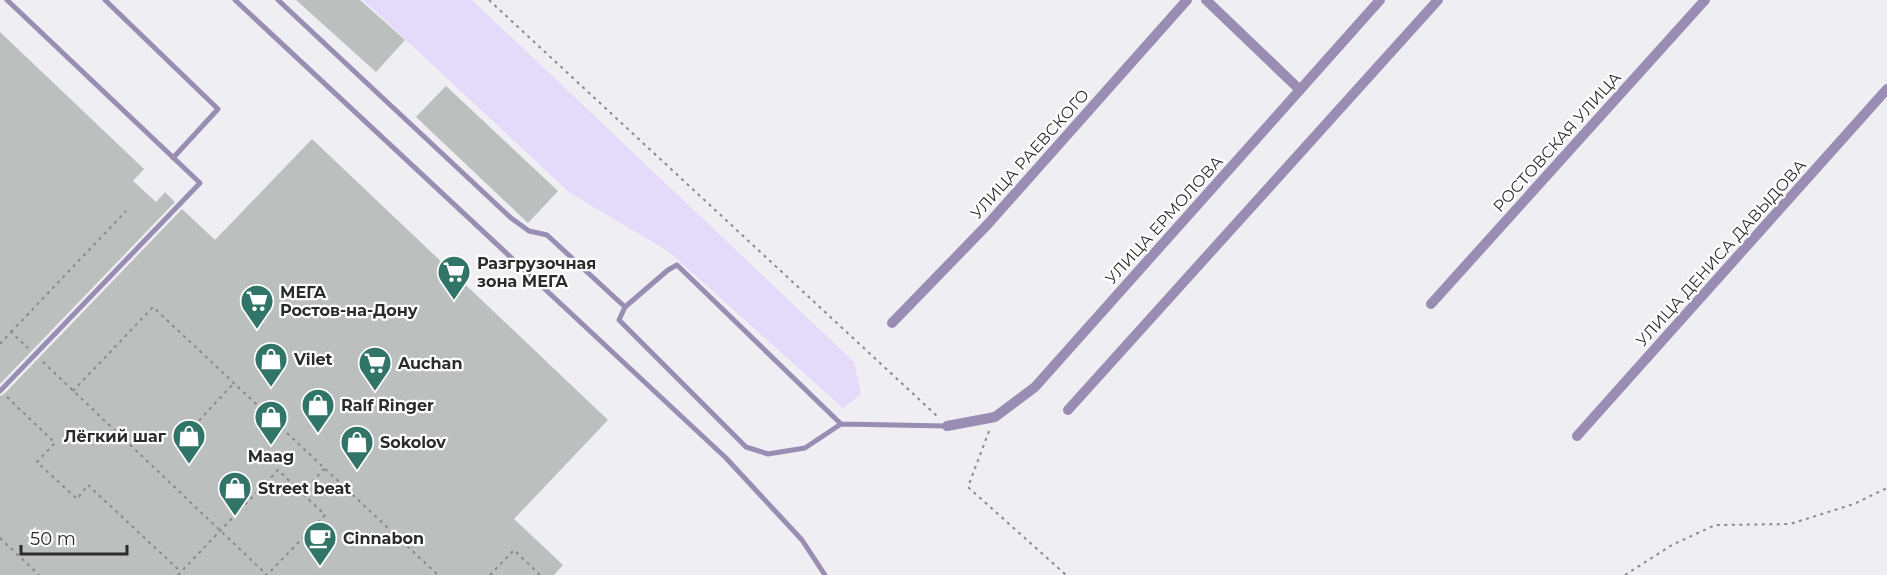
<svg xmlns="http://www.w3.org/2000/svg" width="1887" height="575" viewBox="0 0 1887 575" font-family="Montserrat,sans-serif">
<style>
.green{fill:#e4dafa}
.building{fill:#bbbfbe}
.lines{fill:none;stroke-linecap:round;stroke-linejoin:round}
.path{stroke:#8a898c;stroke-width:2;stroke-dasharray:3 4.5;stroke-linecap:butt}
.service{stroke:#9a8db4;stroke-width:5}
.minor{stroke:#9a8db4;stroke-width:10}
.labels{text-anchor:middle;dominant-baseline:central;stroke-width:4.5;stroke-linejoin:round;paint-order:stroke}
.street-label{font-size:16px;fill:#2b2b2c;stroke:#fff}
.poi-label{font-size:16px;font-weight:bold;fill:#2b2b2c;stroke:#fff;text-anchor:start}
</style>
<rect width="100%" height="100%" fill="#efeef2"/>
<path class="green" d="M363,0H472L854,362L861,394L843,408L668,251L570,193Z"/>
<path class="building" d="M296,0H360L405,40L376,72Z
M0,32L144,169L133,181L156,202L165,192L175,202L0,384Z
M446,86L558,191L528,223L416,117Z
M312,139L608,420L514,519L563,565L554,575H0V396L4,394L182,209L215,240Z"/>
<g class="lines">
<path class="path" d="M489,0L937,416
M11,332L126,211
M0,344L11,332L28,348
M43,362L267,575
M73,391L153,307L438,575
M7,397L55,443L37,462L77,499L88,485L181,572
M194,426L234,383
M989,431L968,487L1066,575
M302,493L325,468
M0,538L39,575
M178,575L278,470L325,515L267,575
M490,575L514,550L540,575
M1625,575L1672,545L1715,525L1790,524L1854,504L1887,488"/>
<path class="service" d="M105,0L218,109L173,158
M235,0L726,458L802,540L825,575
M278,0L511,218L529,231L547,235L625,307L619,320L746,447L768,454L805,448L841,424L947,426
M625,307L668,270L677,265L841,424
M0,391L200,183L7,0"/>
<path class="minor" d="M1206,0L1300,90
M1431,304L1705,0
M892,323L988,224L1187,0
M1068,410L1438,0
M947,426L995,417L1035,387L1380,0
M1577,436L1887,89"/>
</g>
<defs>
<g id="supermarket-pin" transform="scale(1.725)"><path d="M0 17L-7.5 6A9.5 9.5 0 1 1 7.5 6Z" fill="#317568" stroke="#fff"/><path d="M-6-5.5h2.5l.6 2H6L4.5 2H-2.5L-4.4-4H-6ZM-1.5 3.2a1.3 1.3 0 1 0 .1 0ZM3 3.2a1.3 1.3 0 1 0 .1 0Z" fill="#fff"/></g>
<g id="shop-pin" transform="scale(1.725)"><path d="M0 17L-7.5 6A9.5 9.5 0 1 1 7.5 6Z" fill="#317568" stroke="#fff"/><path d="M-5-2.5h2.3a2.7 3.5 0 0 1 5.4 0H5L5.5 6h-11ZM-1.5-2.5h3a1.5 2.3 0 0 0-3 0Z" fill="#fff"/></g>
<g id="cafe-pin" transform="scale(1.725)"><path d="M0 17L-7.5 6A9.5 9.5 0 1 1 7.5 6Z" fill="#317568" stroke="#fff"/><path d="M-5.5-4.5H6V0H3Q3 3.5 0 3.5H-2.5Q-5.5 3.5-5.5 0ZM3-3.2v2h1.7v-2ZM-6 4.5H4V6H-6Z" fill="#fff"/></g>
</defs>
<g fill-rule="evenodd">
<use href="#supermarket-pin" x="454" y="272"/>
<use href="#supermarket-pin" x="257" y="301"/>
<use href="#shop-pin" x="271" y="359"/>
<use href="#supermarket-pin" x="375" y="363"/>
<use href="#shop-pin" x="318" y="405"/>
<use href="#shop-pin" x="271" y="417"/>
<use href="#shop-pin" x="189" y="436"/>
<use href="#shop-pin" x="357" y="442"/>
<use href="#shop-pin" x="235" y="488"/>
<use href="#cafe-pin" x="320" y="538"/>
</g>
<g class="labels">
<g class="street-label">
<text transform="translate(1557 142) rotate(-48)">РОСТОВСКАЯ УЛИЦА</text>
<text transform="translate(1030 154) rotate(-48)">УЛИЦА РАЕВСКОГО</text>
<text transform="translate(1164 220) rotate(-48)">УЛИЦА ЕРМОЛОВА</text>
<text transform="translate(1721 253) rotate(-48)">УЛИЦА ДЕНИСА ДАВЫДОВА</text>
</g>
<g class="poi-label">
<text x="477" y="263">Разгрузочная<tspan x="477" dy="18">зона МЕГА</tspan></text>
<text x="280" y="292">МЕГА<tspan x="280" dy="18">Ростов-на-Дону</tspan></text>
<text x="294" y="359">Vilet</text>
<text x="398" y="363">Auchan</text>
<text x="341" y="405">Ralf Ringer</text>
<text x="166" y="436" text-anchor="end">Лёгкий шаг</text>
<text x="380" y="442">Sokolov</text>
<text x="271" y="456" text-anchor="middle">Maag</text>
<text x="258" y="488">Street beat</text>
<text x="343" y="538">Cinnabon</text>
</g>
</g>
<path d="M21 545v9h106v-9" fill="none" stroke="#2b2b2c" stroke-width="3"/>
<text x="30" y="545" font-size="18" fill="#2b2b2c" stroke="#ffffff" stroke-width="4.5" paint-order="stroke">50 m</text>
</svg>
